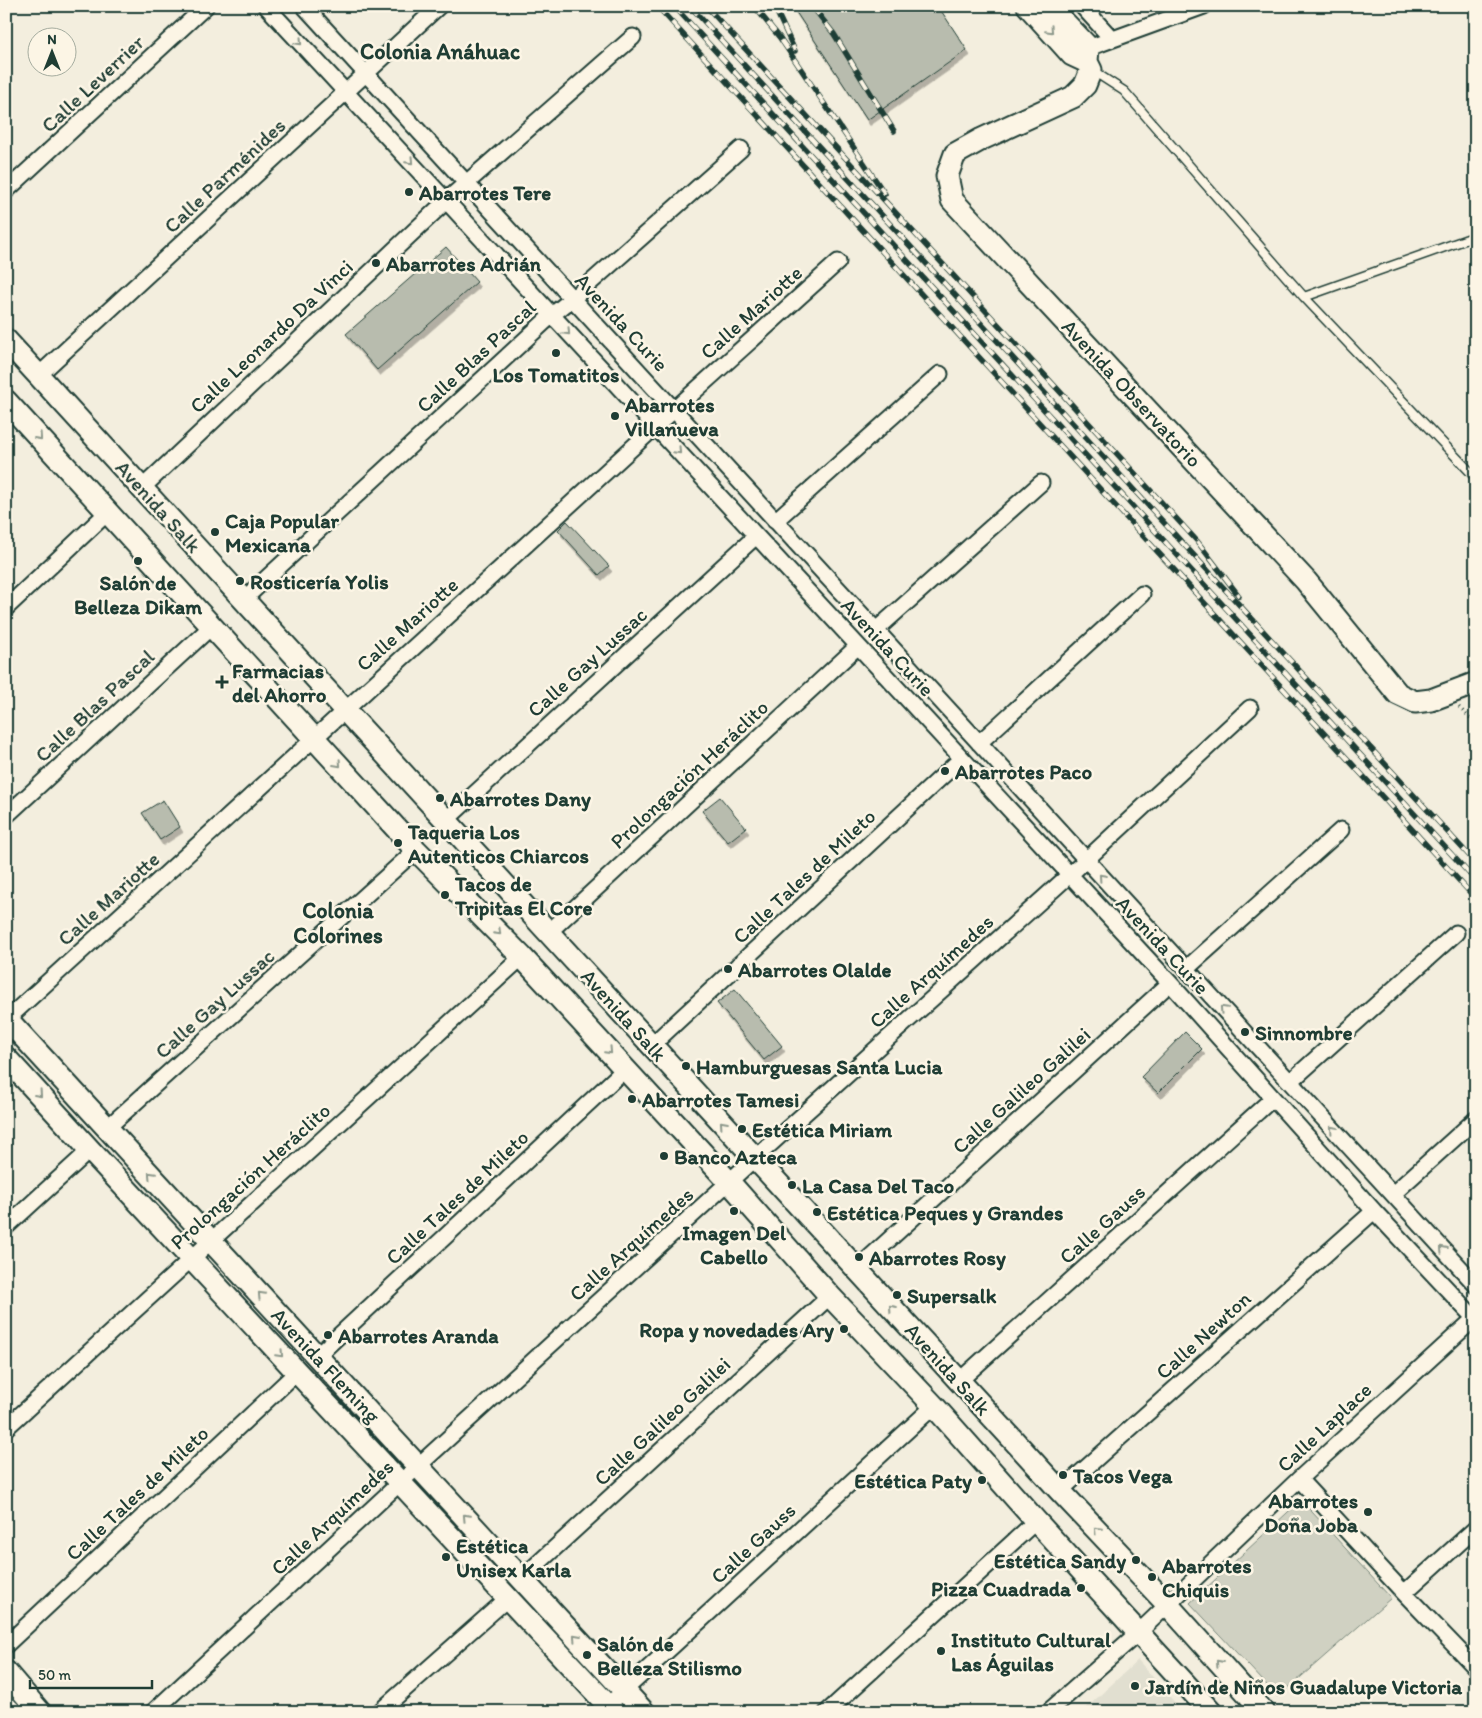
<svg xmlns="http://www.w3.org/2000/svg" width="1482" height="1718" viewBox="0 0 1482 1718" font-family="Itim,sans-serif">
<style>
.built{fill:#e1dfd0}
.green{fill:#d0d1c2;stroke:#78877b}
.building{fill:#b8bcae;stroke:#1f3d34;filter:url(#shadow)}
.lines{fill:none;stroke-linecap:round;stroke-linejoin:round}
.lane-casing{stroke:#1f3d34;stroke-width:11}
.street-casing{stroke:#1f3d34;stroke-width:19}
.secondary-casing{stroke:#1f3d34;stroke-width:25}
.path{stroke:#1f3d34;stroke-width:3;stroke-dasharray:1 4;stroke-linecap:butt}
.lane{stroke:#fcf5e5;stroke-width:8}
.street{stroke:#fcf5e5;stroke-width:15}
.secondary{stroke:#fcf5e5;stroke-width:21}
.rail-casing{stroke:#1f3d34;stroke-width:5.5}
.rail{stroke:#fcf5e5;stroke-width:4;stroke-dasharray:11;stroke-linecap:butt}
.oneway{stroke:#8e998c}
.poi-dot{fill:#1f3d34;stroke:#fcf5e5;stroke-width:2}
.labels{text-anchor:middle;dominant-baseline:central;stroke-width:5;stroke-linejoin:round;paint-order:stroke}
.street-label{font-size:21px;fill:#1f3d34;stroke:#fcf5e5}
.poi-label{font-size:21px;font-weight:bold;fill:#1f3d34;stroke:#fcf5e5;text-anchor:start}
.neighbourhood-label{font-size:22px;font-weight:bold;fill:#1f3d34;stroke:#fcf5e5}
</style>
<defs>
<filter id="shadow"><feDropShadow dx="3" dy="5.5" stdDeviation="0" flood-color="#0004"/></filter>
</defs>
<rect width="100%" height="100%" fill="#f3eede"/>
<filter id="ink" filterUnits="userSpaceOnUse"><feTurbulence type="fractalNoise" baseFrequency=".02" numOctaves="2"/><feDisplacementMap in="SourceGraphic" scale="10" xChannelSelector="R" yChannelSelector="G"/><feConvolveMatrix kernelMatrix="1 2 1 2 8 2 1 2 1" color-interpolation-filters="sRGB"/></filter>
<g filter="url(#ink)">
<path class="built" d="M1138,1660L1183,1712H1082Z"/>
<path class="green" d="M1301,1500L1391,1598L1278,1697L1190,1603Z"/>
<path class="building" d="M792,6H938L967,50L867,120Z
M446,247L477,282L377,370L346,334Z
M567,521L609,566L599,575L558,530Z
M720,797L746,828L728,842L702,811Z
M163,800L180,827L160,840L142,813Z
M735,989L782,1046L764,1060L717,1003Z
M1185,1032L1202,1049L1158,1093L1141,1077Z"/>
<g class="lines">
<g class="lane-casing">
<path id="lane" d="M1093,71L1124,91L1304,297L1476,478
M1304,297L1476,236"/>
</g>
<g class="street-casing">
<path id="street" d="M266,6L1170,983L1374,1211L1476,1320
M304,6L1476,1285
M1082,6L1112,39
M1080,51L1204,6
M6,191L206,6
M39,375L439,6
M142,488L446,201L633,37
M775,521L940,374
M244,599L552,315L572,299L741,149
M6,608L108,512
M876,630L1041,483
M979,743L1142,594
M6,816L212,626
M446,820L756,536
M549,932L858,646
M1186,969L1341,830
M6,1020L655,427L838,262
M652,1045L962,758
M1290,1082L1456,933
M107,1128L416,850
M1393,1194L1476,1119
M6,1227L90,1150
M857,1269L1170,983
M317,1356L625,1069
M959,1381L1272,1099
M6,1428L522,957
M1299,1479L1404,1593L1476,1668
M1060,1491L1374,1211
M522,1578L830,1296
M1404,1593L1476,1528
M6,1645L297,1372
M617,1697L934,1406
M153,1712L418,1466L755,1158L1086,860L1250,708
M379,1712L508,1598
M827,1712L1036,1521
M1048,1712L1138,1633L1299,1479L1476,1317"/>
</g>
<g class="secondary-casing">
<path id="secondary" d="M1028,6L1072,55L1087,62
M1049,6L1088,47L1087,62L1091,70L1085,85L1073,97L982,139L955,154L947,176L952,200L1306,581L1398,694L1415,702L1431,700L1476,683
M6,340L755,1158L1060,1491L1168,1605L1264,1712
M6,401L416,850L522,957L730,1183L830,1296L934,1406L1036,1521L1211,1712
M6,1018L644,1712
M6,1058L90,1150L614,1712
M6,1672L40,1712
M6,1707L11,1712"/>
</g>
<path class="path" d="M1459,707L1476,724"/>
<use href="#lane" class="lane"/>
<use href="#street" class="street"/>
<use href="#secondary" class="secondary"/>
<g class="rail-casing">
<path id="rail" d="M657,6L1476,899
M674,6L1476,881
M690,6L1476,863
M706,6L1197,541L1239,596
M754,6L780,38L885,194
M774,6L795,51
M812,6L834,34L894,131"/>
</g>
<use href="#rail" class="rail"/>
</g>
<defs><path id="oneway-chevron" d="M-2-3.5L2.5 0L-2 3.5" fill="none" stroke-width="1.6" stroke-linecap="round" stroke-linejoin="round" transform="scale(1.25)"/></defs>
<g class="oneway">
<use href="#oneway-chevron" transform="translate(1050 30) rotate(47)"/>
<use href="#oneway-chevron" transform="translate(299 42) rotate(47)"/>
<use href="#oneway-chevron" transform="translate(410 161) rotate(47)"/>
<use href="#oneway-chevron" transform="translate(567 332) rotate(47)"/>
<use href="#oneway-chevron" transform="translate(39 437) rotate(48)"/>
<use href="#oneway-chevron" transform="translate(678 451) rotate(47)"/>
<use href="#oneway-chevron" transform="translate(338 764) rotate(48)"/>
<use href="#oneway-chevron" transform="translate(1102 877) rotate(-132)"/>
<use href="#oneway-chevron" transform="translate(498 932) rotate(45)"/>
<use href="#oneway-chevron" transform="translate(1223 1009) rotate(-133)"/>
<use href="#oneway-chevron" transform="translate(609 1051) rotate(47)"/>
<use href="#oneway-chevron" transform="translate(39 1094) rotate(48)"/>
<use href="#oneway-chevron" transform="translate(723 1124) rotate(-132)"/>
<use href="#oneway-chevron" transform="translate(1333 1129) rotate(-132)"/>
<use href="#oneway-chevron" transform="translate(151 1175) rotate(-133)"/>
<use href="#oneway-chevron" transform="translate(1443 1249) rotate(-132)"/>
<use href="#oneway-chevron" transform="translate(261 1295) rotate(-133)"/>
<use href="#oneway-chevron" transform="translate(892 1308) rotate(-132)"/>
<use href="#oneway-chevron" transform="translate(280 1354) rotate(47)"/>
<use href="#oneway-chevron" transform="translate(466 1517) rotate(-133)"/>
<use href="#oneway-chevron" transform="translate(1097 1530) rotate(-133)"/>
<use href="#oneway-chevron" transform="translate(576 1637) rotate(-132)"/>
<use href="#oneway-chevron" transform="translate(1219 1663) rotate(-132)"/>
</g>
</g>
<g class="poi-dot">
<circle cx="409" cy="192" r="5"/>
<circle cx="376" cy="263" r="5"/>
<circle cx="556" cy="353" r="5"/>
<circle cx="615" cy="416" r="5"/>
<circle cx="215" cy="532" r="5"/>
<circle cx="138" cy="561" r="5"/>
<circle cx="240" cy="581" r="5"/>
<path d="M219.5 674.5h5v5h5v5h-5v5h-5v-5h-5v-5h5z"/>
<circle cx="945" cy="771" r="5"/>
<circle cx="440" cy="798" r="5"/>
<circle cx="398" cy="843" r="5"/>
<circle cx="445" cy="895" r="5"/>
<circle cx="728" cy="969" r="5"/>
<circle cx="1245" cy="1032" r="5"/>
<circle cx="686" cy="1066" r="5"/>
<circle cx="632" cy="1099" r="5"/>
<circle cx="742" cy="1129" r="5"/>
<circle cx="664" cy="1156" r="5"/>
<circle cx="792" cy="1185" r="5"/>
<circle cx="734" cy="1211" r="5"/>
<circle cx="817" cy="1212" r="5"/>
<circle cx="859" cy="1257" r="5"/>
<circle cx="897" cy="1295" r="5"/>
<circle cx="844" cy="1329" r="5"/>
<circle cx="328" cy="1335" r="5"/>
<circle cx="1063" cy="1475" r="5"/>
<circle cx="982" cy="1480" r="5"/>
<circle cx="1368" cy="1512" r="5"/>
<circle cx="446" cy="1557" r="5"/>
<circle cx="1136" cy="1560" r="5"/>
<circle cx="1152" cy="1577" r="5"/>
<circle cx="1081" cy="1588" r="5"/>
<circle cx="941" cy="1651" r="5"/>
<circle cx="587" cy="1655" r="5"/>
<circle cx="1135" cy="1686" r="5"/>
</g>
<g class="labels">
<g class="street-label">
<text transform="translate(92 83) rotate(-43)">Calle Leverrier</text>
<text transform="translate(224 175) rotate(-43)">Calle Parménides</text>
<text transform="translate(751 312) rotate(-42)">Calle Mariotte</text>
<text transform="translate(622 322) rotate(47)">Avenida Curie</text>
<text transform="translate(271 336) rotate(-43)">Calle Leonardo Da Vinci</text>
<text transform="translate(476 356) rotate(-43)">Calle Blas Pascal</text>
<text transform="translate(1132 393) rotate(47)">Avenida Observatorio</text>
<text transform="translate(159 506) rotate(48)">Avenida Salk</text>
<text transform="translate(407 624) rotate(-42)">Calle Mariotte</text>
<text transform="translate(888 647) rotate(47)">Avenida Curie</text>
<text transform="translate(587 662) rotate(-42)">Calle Gay Lussac</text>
<text transform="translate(94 705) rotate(-43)">Calle Blas Pascal</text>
<text transform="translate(689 774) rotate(-43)">Prolongación Heráclito</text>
<text transform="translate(804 876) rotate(-43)">Calle Tales de Mileto</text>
<text transform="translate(108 898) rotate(-42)">Calle Mariotte</text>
<text transform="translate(1163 945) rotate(47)">Avenida Curie</text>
<text transform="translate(931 971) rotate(-42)">Calle Arquímedes</text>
<text transform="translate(214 1003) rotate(-42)">Calle Gay Lussac</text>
<text transform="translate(624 1015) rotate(48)">Avenida Salk</text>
<text transform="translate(1021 1090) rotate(-42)">Calle Galileo Galilei</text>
<text transform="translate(250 1176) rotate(-42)">Prolongación Heráclito</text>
<text transform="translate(457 1197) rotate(-43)">Calle Tales de Mileto</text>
<text transform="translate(1102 1224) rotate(-42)">Calle Gauss</text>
<text transform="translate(631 1244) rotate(-42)">Calle Arquímedes</text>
<text transform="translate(1203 1335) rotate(-42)">Calle Newton</text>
<text transform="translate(326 1365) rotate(47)">Avenida Fleming</text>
<text transform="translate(948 1369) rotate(48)">Avenida Salk</text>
<text transform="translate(662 1421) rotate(-43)">Calle Galileo Galilei</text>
<text transform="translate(1324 1427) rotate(-43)">Calle Laplace</text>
<text transform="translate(137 1493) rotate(-43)">Calle Tales de Mileto</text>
<text transform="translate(332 1517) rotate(-43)">Calle Arquímedes</text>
<text transform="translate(753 1543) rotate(-43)">Calle Gauss</text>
</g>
<g class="poi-label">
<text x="419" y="192">Abarrotes Tere</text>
<text x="386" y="263">Abarrotes Adrián</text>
<text x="556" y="374" text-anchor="middle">Los Tomatitos</text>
<text x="625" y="404">Abarrotes<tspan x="625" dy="24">Villanueva</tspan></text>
<text x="225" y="520">Caja Popular<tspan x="225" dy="24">Mexicana</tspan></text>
<text x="250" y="581">Rosticería Yolis</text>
<text x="138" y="582" text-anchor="middle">Salón de<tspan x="138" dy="24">Belleza Dikam</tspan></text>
<text x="232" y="670">Farmacias<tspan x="232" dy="24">del Ahorro</tspan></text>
<text x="955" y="771">Abarrotes Paco</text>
<text x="450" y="798">Abarrotes Dany</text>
<text x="408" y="831">Taqueria Los<tspan x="408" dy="24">Autenticos Chiarcos</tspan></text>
<text x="455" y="883">Tacos de<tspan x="455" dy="24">Tripitas El Core</tspan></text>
<text x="738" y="969">Abarrotes Olalde</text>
<text x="1255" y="1032">Sinnombre</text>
<text x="696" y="1066">Hamburguesas Santa Lucia</text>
<text x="642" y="1099">Abarrotes Tamesi</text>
<text x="752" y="1129">Estética Miriam</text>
<text x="674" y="1156">Banco Azteca</text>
<text x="802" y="1185">La Casa Del Taco</text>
<text x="827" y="1212">Estética Peques y Grandes</text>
<text x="734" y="1232" text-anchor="middle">Imagen Del<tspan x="734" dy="24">Cabello</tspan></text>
<text x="869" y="1257">Abarrotes Rosy</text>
<text x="907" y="1295">Supersalk</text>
<text x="834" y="1329" text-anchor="end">Ropa y novedades Ary</text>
<text x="338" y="1335">Abarrotes Aranda</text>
<text x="1073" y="1475">Tacos Vega</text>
<text x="972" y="1480" text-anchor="end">Estética Paty</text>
<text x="1358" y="1500" text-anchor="end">Abarrotes<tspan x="1358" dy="24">Doña Joba</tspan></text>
<text x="456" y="1545">Estética<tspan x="456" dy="24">Unisex Karla</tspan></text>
<text x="1126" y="1560" text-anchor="end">Estética Sandy</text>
<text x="1162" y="1565">Abarrotes<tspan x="1162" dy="24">Chiquis</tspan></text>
<text x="1071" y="1588" text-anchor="end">Pizza Cuadrada</text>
<text x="951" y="1639">Instituto Cultural<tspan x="951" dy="24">Las Águilas</tspan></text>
<text x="597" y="1643">Salón de<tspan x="597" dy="24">Belleza Stilismo</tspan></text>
<text x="1145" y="1686">Jardín de Niños Guadalupe Victoria</text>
</g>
<g class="neighbourhood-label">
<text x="440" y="51">Colonia Anáhuac</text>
<text x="338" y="910">Colonia<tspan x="338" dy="25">Colorines</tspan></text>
</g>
</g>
<rect width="1482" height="1718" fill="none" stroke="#fcf5e5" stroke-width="25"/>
<rect x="12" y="12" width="1457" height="1693" fill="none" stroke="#1f3d34" stroke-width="2" filter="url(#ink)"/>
<g transform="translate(52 52)"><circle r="24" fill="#fcf5e5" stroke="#a4ab9e"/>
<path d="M0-4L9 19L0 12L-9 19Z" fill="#1f3d34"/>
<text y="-8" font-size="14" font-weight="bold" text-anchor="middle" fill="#1f3d34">N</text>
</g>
<path d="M30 1680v8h122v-8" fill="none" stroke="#1f3d34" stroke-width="2.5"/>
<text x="38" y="1680" font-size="15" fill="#1f3d34" stroke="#fcf5e5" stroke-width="4" paint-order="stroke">50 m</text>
</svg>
